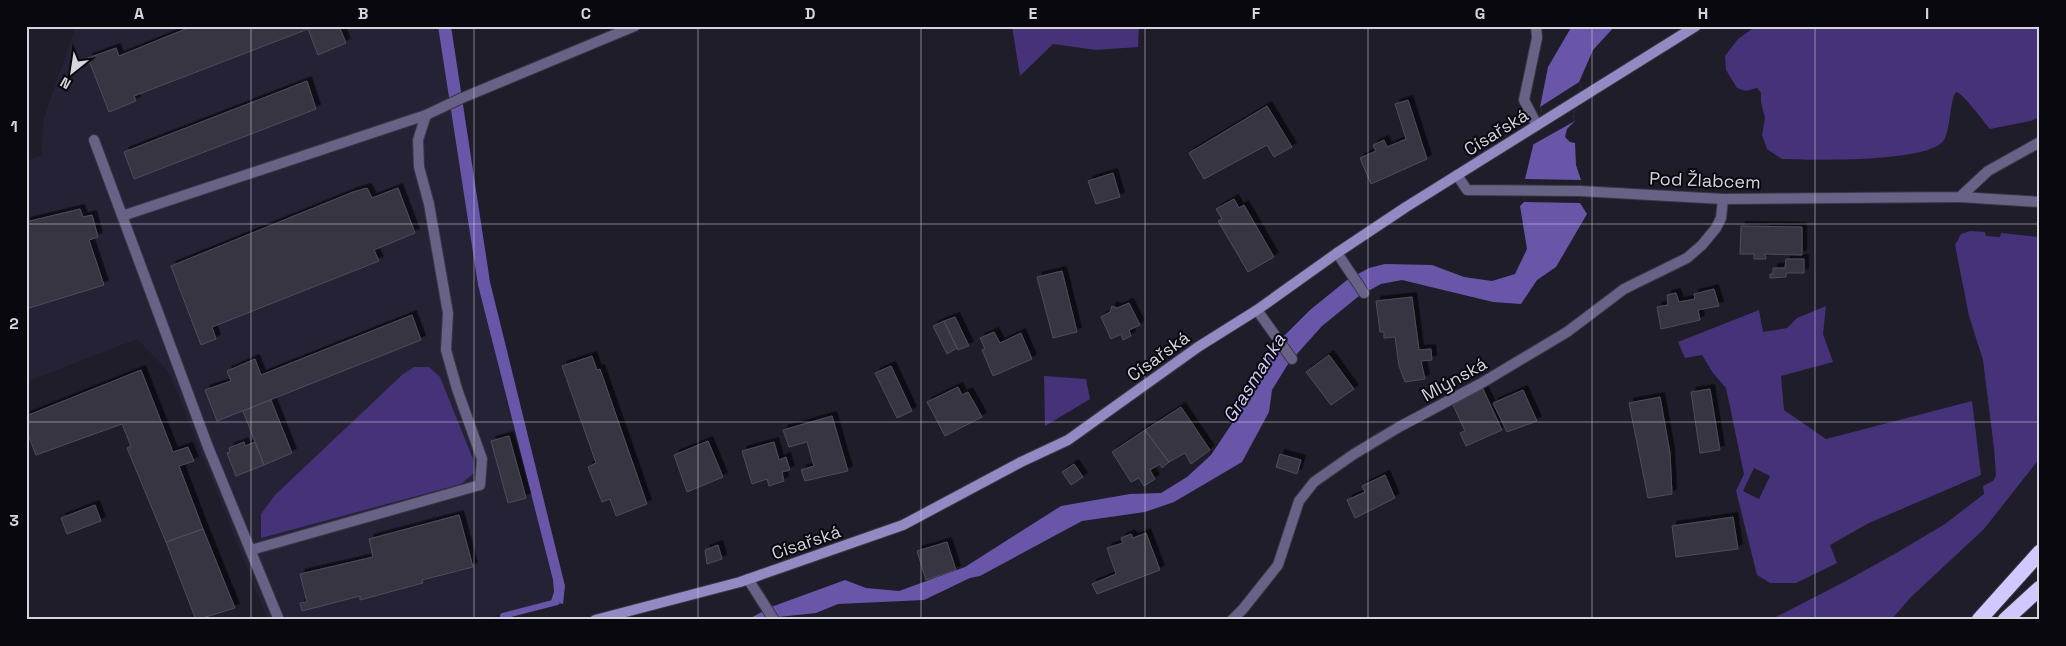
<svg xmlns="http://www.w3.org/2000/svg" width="2066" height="646" viewBox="0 0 2066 646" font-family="'Space Grotesk',sans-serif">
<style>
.built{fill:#262236}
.green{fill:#453278;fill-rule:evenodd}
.water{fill:#6956a8}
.pier{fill:#1f1d2a}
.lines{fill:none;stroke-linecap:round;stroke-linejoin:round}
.stream{stroke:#6956a8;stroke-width:6}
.building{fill:#373443;stroke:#4f4c5c;filter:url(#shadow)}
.lane-casing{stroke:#393743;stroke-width:12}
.street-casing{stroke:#393743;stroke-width:12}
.secondary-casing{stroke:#393743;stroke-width:12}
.highway-casing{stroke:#393743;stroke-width:17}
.lane{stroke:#686286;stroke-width:10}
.street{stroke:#686286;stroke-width:10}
.secondary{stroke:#9389c3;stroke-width:10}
.highway{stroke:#d1c8ff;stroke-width:15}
.grid{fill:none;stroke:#d6d5de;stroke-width:1;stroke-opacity:0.55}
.labels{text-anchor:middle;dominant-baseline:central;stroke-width:4;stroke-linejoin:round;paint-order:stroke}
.street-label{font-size:18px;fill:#d6d5de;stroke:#09080e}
.water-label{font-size:19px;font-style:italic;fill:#d2cbf9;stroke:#09080e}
.neatline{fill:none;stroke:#d6d5de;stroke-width:2}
.grid-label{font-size:16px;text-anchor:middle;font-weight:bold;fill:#d6d5de}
</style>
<defs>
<filter id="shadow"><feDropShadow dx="4.5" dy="-4.5" stdDeviation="0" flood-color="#0009"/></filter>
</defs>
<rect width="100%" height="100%" fill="#1f1d2a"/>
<path class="built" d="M76,26H438L478,285L553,580L554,592L551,601L478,620H268L171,377L166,369L137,339L26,382V161L41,156L44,118Z"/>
<path class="green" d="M1012,26H1139L1138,47L1096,50L1053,44L1020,76Z
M1756,26H2040V117L2030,121L1990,129C1983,121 1963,93 1956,92C1950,99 1951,127 1944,140C1930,163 1810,160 1782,159L1767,149L1762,135L1765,118L1761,102V93L1757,88L1746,91L1737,88L1726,70L1725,56L1738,39Z
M1970,231L1985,232L1986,236L2000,237L2001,233L2040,237V458L1984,529L1911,597L1891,620H1770L1844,582L1898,552L1945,524L1984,494L1983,486L1993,481L1996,475L1994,448L1983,360L1969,316L1955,245L1961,234Z
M1826,306L1823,334L1833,362L1781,376L1784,410L1826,439L1972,401L1981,475L1869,523L1830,545L1837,563L1796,583H1770L1757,575L1736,491L1744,474L1726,388L1713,373L1702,355L1685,358L1678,342L1759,310L1763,332L1787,328L1797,318ZM1754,468L1770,476L1759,499L1743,491Z
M414,367H429L440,377L473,459L474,473L461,484L261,538V514L275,495L402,375Z
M1044,376L1086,379L1090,399L1045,426Z"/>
<path class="water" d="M438,26H451L490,282L565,586L563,604L551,601L554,592L553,580L478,285Z
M1572,26H1615L1593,50L1579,82L1581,85L1573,118L1575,121L1567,129L1565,137L1570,142L1575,143L1576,165L1581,180L1580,203L1587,214L1556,267L1537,280L1521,304L1493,302L1402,280L1381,284L1359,296L1322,326L1288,364L1272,390L1269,412L1242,462L1174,502L1145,512L1082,521L980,576L970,578L924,600L838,604L816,613L778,617L774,620H747L771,607L845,580L866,588L899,591L965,567L1061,506L1130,494L1161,493L1187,477L1211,455L1233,422L1246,389L1274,346L1310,310L1347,280L1369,268L1385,264L1432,265L1464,277L1492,281L1515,274L1527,249L1520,206L1524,202L1525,179L1542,109L1540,107L1548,67Z"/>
<path class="pier" d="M1579,82L1581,85L1573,118L1575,121L1534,144L1532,142L1542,109L1540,107Z
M1525,179L1581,180L1580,203L1524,202Z"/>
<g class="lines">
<path class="stream" d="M504,620L503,616L557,602L558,595"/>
</g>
<path class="building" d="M193,26H339L346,43L318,55L308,29L134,96L136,101L109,112L88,58L116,48L119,56Z
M307,81L316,109L134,179L124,152Z
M1408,100L1427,159L1371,184L1360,158L1376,151L1373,145L1384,140L1387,147L1406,139L1395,104Z
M1267,106L1292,147L1274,157L1267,145L1204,179L1189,153Z
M1113,173L1120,197L1096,204L1088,181Z
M367,188L372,198L398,188L415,233L374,250L379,261L212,327L216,339L201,345L171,266L353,192Z
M1234,199L1239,208L1244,205L1274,257L1248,272L1218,221L1222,219L1216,209Z
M80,209L83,217L92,215L98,237L89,240L104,285L26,309V222Z
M1741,226L1802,227V255L1765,254L1766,259H1754V254H1740Z
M1786,259H1804V273H1786V277L1770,278V274H1773V268H1785Z
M1062,271L1077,332L1053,338L1037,277Z
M1714,289L1719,306L1698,310L1700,320L1661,329L1657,307L1668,305L1667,295L1676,293L1679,302L1695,299L1694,294Z
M1412,297L1419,350L1431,349L1432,360L1421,361L1425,379L1405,382L1399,366L1395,337L1384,338V332H1380L1376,301Z
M1129,303L1140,325L1129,330L1131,336L1123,340L1121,334L1111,339L1101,317L1110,312L1112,306L1117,308Z
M412,315L421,340L217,421L205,390L231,381L227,371L255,359L261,375Z
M955,317L969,346L958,350L944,321Z
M944,321L957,348L947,354L933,326Z
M994,332L1000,343L1021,333L1032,359L993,376L982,350L985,349L980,338Z
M1329,355L1354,389L1331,405L1306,372Z
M592,356L597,370L600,369L647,504L616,516L610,499L602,502L588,467L596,463L562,366Z
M891,366L912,411L897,418L875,373Z
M141,370L173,452L188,447L194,461L179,466L203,529L166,542L127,448L131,446L122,424L36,455L26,429V416Z
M958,387L962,395L968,392L982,417L945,436L927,402Z
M1483,389L1502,430L1466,446L1460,433L1465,431L1453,405Z
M1710,389L1720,450L1700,453L1691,392Z
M1523,390L1537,421L1507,432L1493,403Z
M1660,397L1670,453L1672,494L1648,498L1629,403Z
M271,400L292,453L264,465L243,411Z
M1181,407L1210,450L1191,464L1185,453L1169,462L1145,430Z
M832,416L848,471L805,481L801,470L814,466L807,442L789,447L783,430Z
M1145,430L1169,462L1162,468L1160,464L1150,470L1155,479L1144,486L1139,478L1131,482L1112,452Z
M509,436L526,498L508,503L491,441Z
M708,441L723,477L687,492L674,455Z
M244,442L245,446L255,442L264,465L236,476L227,453L230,452L229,448Z
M774,442L779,460L786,457L790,470L782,472L784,481L769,486L767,479L752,484L742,451Z
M1280,454L1301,460L1297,474L1276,467Z
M1074,464L1083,477L1071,485L1062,472Z
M1385,475L1395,498L1355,518L1347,500L1365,492L1362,486Z
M95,505L101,521L67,534L61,518Z
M459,515L473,567L422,580L423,583L360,600V596L302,611L300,603L307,602L300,574L373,557L369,539Z
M1733,517L1738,549L1676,557L1672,526Z
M203,529L235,608L196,620L166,542Z
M1146,533L1160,570L1097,594L1092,584L1116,574L1107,548L1123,543L1121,538L1131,534L1133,538Z
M947,542L956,570L926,580L917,551Z
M718,545L722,559L707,564L705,550Z"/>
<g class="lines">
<g class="lane-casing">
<path id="lane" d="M94,140L208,447L279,620
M1960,197L2040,202
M122,216L426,115
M251,550L480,485L482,459L457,389L446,350L448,313L429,204L419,167L418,140L426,115"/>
</g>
<g class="street-casing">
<path id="street" d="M1536,26L1537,38L1524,100L1537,125
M426,115L462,98L635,26
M1457,175L1467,190L1580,191L1723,199L1960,197L1988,171L2040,142
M1337,253L1364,293
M1257,310L1292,359
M748,579L774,620
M1232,620L1243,609L1278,565L1299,501L1314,482L1354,454L1399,427L1480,384L1567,332L1624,289L1687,258L1702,245L1716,228L1721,218L1723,199"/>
</g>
<g class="secondary-casing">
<path id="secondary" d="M595,620L740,582L903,525L1021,462L1068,440L1198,347L1257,310L1337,253L1406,207L1696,26"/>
</g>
<g class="highway-casing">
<path id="highway" d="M1979,620L2040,552
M2005,620L2040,588"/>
</g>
<use href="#lane" class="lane"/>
<use href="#street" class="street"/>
<use href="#secondary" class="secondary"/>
<use href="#highway" class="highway"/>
</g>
<path class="grid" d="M251,26V620M474,26V620M698,26V620M921,26V620M1145,26V620M1368,26V620M1592,26V620M1815,26V620M26,224H2040M26,422H2040"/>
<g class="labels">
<g class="street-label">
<text transform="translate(1496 132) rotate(-32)">Císařská</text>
<text transform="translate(1705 180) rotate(2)">Pod Žlabcem</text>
<text transform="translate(1158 356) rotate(-36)">Císařská</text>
<text transform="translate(1454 379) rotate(-29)">Mlýnská</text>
<text transform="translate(806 542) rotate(-19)">Císařská</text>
</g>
<g class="water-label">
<text transform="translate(1254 378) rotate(-58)">Grasmanka</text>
</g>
</g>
<rect width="2066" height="646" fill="none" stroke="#09080e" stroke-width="55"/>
<g transform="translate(72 72) rotate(210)" stroke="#09080e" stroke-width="4" paint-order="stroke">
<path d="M0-4L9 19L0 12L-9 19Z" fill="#d6d5de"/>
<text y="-8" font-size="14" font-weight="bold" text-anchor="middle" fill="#d6d5de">N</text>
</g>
<rect x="28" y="28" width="2010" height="590" class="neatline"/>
<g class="grid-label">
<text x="139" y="19">A</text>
<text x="363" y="19">B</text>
<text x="586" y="19">C</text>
<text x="810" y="19">D</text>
<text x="1033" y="19">E</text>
<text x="1256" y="19">F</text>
<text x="1480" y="19">G</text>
<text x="1703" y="19">H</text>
<text x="1927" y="19">I</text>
<text x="14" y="132">1</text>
<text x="14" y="329">2</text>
<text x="14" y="526">3</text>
</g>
</svg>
